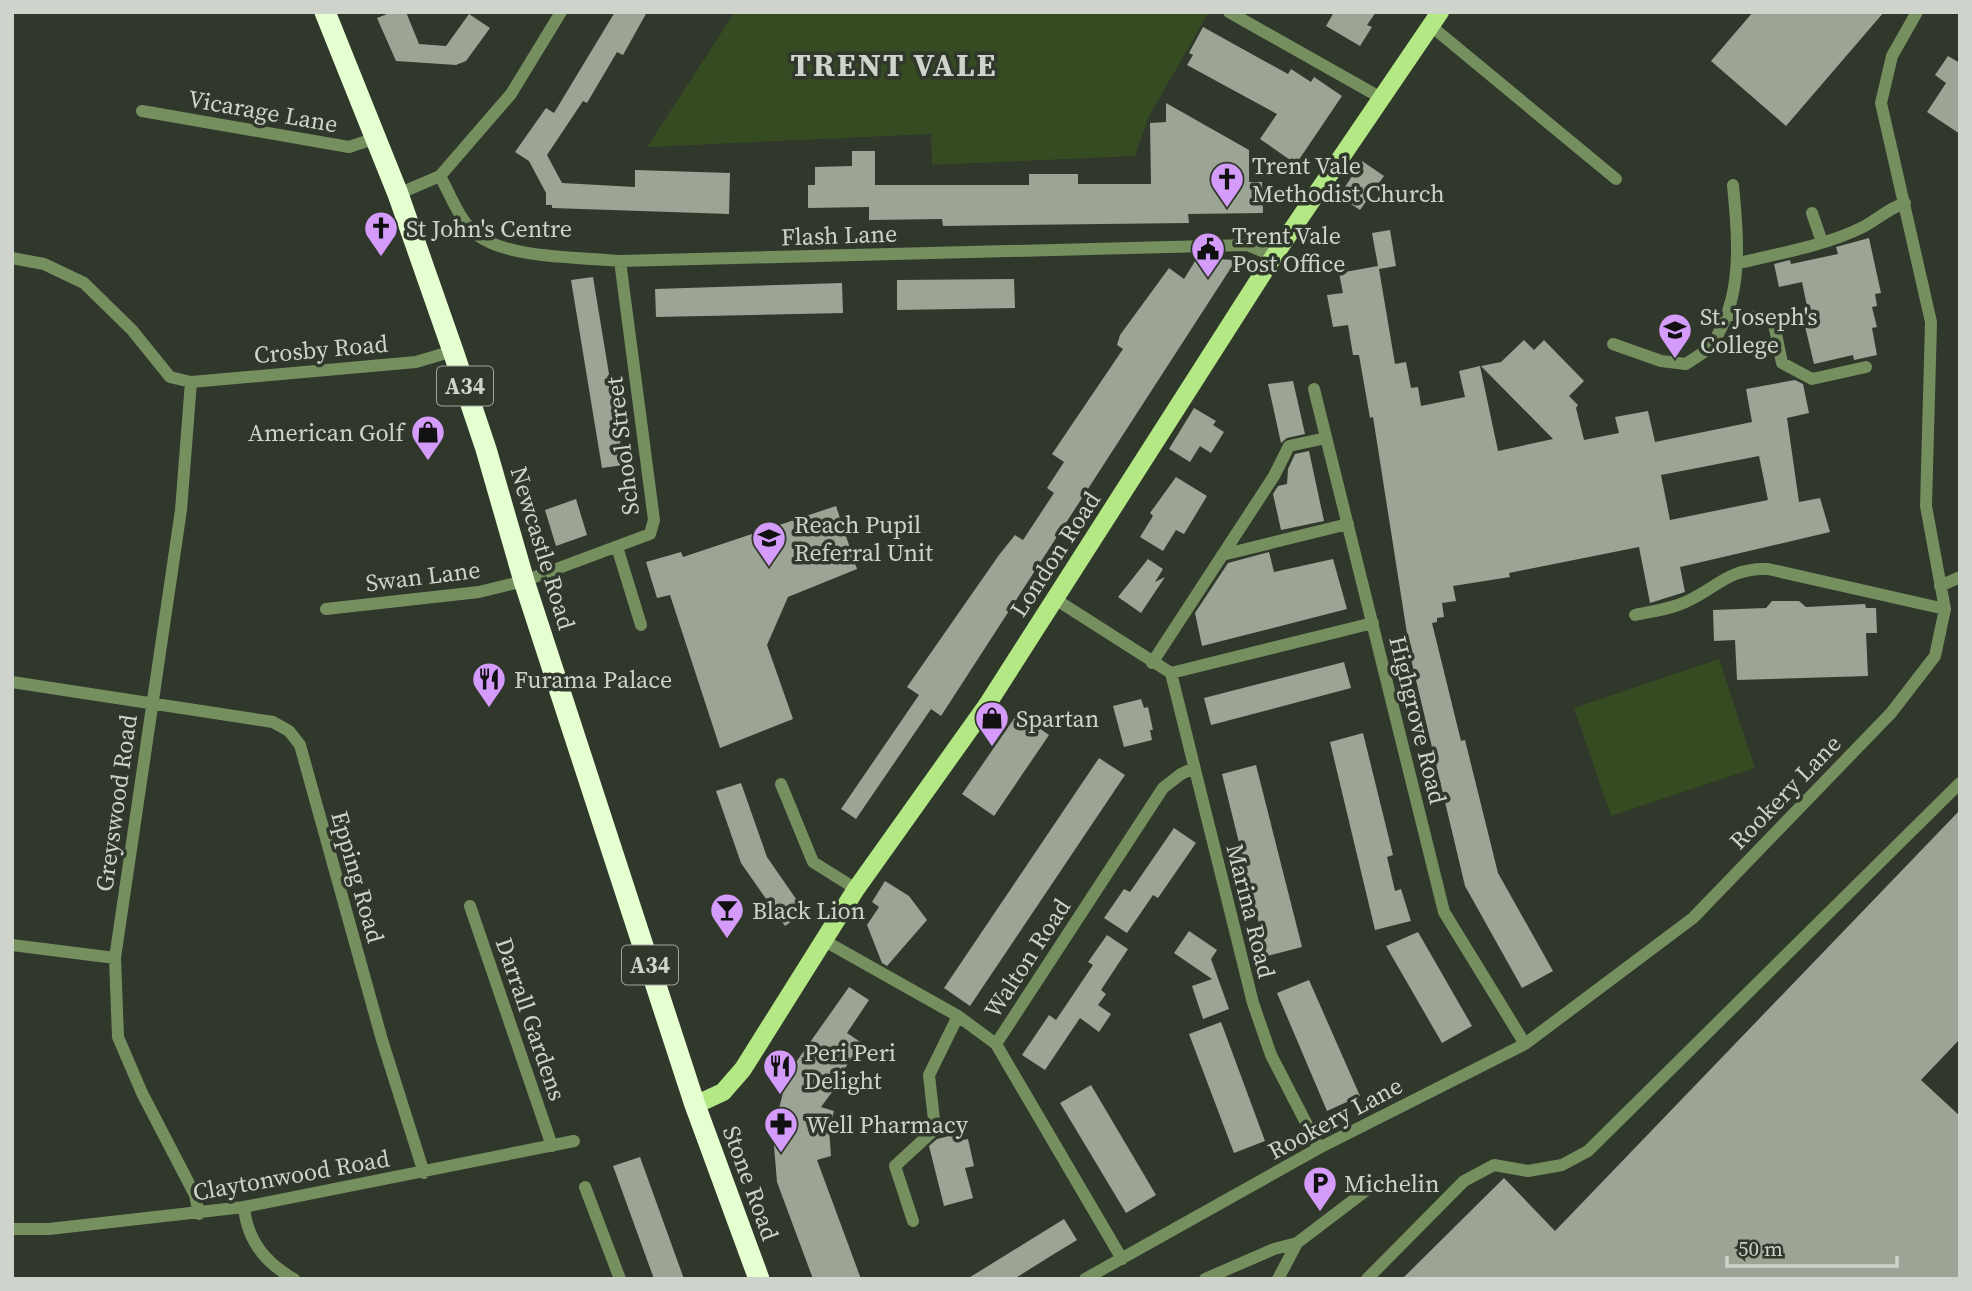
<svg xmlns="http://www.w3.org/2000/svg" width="1972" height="1291" viewBox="0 0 1972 1291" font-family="'Source Serif 4',serif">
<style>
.green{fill:#364b22}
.building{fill:#9ca495;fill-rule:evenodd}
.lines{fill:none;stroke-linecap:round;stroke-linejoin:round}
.minor{stroke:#758f5f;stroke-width:12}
.major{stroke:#b4e884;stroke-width:18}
.highway{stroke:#e5ffd1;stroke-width:21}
.labels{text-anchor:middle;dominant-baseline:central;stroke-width:7;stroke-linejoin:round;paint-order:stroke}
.shield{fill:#30372b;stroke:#9fa49b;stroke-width:2}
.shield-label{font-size:23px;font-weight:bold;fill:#ced3cb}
.street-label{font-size:24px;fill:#ced3cb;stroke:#30372b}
.poi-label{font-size:24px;fill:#ced3cb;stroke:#30372b;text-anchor:start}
.district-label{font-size:32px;font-weight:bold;letter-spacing:2px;fill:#ced3cb;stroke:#30372b}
</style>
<rect width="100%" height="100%" fill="#30372b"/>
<path class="green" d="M735,12H1209L1149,116L1135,156L932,165L931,134L647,147Z
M1719,659L1755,768L1611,816L1574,708Z"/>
<path class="building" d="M392,12H406L419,44L446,46L469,14L490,28L466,61L456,65L396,61L377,18Z
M615,12H647L623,55L617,52L587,103L583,101L547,155L562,183L635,187V170L730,173L729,214L552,208V205H546V193L529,161L515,152L546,108L554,113Z
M1334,12H1376L1367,25L1372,27L1360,46L1326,26Z
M1753,12H1884L1786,126L1711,61Z
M1203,27L1288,74L1291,69L1311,82L1314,77L1342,96L1296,164L1260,139L1277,114L1187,65L1193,55L1189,53Z
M1948,56L1960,63V134L1927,112L1946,83L1935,75Z
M1166,103L1249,150V182H1262L1263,213L1188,214L1189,223L943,226L942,219L869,220V207L808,208V185H815V167L852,166V151H875V185H1029V174H1078V184H1151L1150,123L1166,122Z
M1362,161L1384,176L1360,210L1339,196Z
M1390,230L1396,266L1379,269L1395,364L1406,362L1411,388L1418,387L1421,406L1465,397L1459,371L1480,366L1498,451L1553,439L1481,366L1501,362L1524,340L1534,350L1544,340L1584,381L1569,396L1578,405L1576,408L1584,440L1619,433L1615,417L1648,411L1655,442L1752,422L1746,389L1795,380L1803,384L1809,413L1787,418L1799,502L1820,498L1830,532L1680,567L1685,592L1650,603L1639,547L1509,573L1510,577L1453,586L1456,601L1442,603L1444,617L1437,618V622L1432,623L1461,741L1465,740L1498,873L1553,971L1522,988L1465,886L1411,659L1373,417L1370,418L1359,355H1353L1348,325L1333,327L1327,295L1343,293L1339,273L1378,266L1372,233ZM1759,456L1768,500L1670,520L1661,475Z
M1869,238L1881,293L1875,294L1877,306L1872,307L1877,327L1872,328L1877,355L1854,360L1853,355L1814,364L1803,318L1809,316L1802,282L1779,287L1774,264L1790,260L1791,264L1838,254L1836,247Z
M1197,258L1236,260L941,716L931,709L856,819L841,809L919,695L907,687L999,555L1015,535L1023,540L1054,493L1047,488L1064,462L1052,454L1123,349L1117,345L1120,335L1169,268L1184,279Z
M593,277L624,465L602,468L571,280Z
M1014,279L1015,308L897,310V280Z
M842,283L843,313L656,317L655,289Z
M1293,381L1305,434L1287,438L1281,443L1268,384Z
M1194,408L1216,421L1213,425L1224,432L1211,453L1200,446L1190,462L1169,449Z
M1309,451L1324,521L1281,530L1273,494L1278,486L1287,484L1288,469L1295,454Z
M1176,477L1207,496L1184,534L1176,530L1163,551L1140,537L1153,516L1150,513Z
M576,499L587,535L556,546L545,510Z
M836,506L857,569L788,597L767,645L793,719L720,748L670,595L657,598L646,562L681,552L683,557Z
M1269,552L1274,572L1333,559L1347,609L1202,646L1195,613L1228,563Z
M1148,559L1163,569L1155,582L1165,577L1141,613L1118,597Z
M1772,601H1799L1806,607L1865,604L1866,608H1876L1877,633H1866L1868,676L1737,680L1735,640L1714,641L1713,610L1766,608Z
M1344,662L1351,688L1211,725L1204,698Z
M1141,699L1144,708L1148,707L1153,730H1150L1152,740L1124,747L1113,706Z
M1018,713L1049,735L994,816L962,794Z
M1363,733L1393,855L1387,857L1395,891L1401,889L1411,921L1375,930L1330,742Z
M1099,758L1125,775L970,1006L944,988Z
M1256,765L1302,947L1267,956L1222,774Z
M741,783L767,857L805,912L785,926L741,863L716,791Z
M1960,810V1039L1921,1080L1960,1116V1279H1402L1504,1178L1555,1231Z
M1174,828L1196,843L1158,898L1153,895L1127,933L1104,918L1124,889L1130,892Z
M885,881L909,896L927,920L887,966L882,963L867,925L879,907L872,902Z
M1189,931L1217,950L1211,959L1229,1009L1203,1019L1192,986L1212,979L1174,953Z
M1418,932L1472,1026L1442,1043L1386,946Z
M1107,935L1128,949L1101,990L1106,994L1098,1005L1111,1014L1099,1032L1080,1018L1045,1070L1022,1055L1049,1015L1056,1020L1093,965L1088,962Z
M1309,980L1360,1096L1327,1111L1277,993Z
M849,987L869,1000L847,1033L862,1043L843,1071L846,1073L821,1107L834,1111L829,1129L831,1156L817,1160L861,1279H813L777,1182L773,1134L784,1088L794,1065Z
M1221,1022L1265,1141L1234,1153L1189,1034Z
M1091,1085L1156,1195L1126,1213L1060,1103Z
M957,1134L958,1141L968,1139L974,1166L965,1168L973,1198L944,1206L929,1146L937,1139Z
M640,1157L684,1279H654L613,1166Z
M1064,1219L1077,1240L1054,1254L1014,1279H967Z"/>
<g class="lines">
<path class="minor" d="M1229,12L1383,99
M1431,26L1616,179
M142,111L349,147L376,138
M440,176C450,194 460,222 477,235C509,259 580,257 620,261L1247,245L1274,256
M398,194L440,176L511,94L561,12
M1812,213L1822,242
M12,258L44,264L84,283L132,330L170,377L191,382L416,362L453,351
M1739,263C1780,253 1825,246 1863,227C1878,219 1889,208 1905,203
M1727,314L1773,319L1782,363L1812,379L1866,367
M1613,344L1661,361L1686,364C1694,358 1707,352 1712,344C1744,297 1738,239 1733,185
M191,382L181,510L115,958L118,1037L142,1093L195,1195L199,1214
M1314,389L1444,912L1525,1044
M617,547L641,625
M1222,555L1348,524
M1940,586L1960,577
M1055,599L1171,673L1373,623
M326,609L479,592L524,581L650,534L654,520L620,261
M1635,615C1649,612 1664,610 1678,605C1713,593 1726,567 1768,569L1945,609
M1152,663L1274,476L1289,446L1326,438
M1171,673L1253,1003L1271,1055L1319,1148
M12,682L273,722L289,731L300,745L382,1040L424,1173
M781,784L813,862L856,889
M470,906L552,1146
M823,940L958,1016L996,1044
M12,945L115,958
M585,1187L620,1279
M244,1207C247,1240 265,1263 294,1279
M913,1221L895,1166L935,1129L929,1075L958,1016
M12,1229H49L244,1207L574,1141
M1122,1259L996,1044L1163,788L1181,774L1194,768
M1085,1279L1319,1148L1525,1044L1693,918L1891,713L1935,656L1945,609L1926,506L1931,322L1881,103L1892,56L1917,12
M1205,1279L1274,1249L1297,1243L1368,1189
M1278,1279L1297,1243
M1367,1279L1464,1181L1494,1165L1528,1171L1562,1165L1588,1151L1960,783"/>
<path class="major" d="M695,1105L723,1092L743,1069L856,889L987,705L1274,256L1440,12"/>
<path class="highway" d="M325,12L398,194L453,351L486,449L524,581L695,1105L759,1279"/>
</g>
<defs>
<g id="church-pin" transform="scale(1.75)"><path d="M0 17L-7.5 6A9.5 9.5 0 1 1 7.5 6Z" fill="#d59bfa" stroke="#30372b"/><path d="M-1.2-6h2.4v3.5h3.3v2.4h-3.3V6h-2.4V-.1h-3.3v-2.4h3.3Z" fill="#111"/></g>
<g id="civic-pin" transform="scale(1.75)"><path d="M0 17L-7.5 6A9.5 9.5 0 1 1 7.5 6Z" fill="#d59bfa" stroke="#30372b"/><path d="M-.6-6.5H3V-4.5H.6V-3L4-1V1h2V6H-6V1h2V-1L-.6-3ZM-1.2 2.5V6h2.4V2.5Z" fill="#111"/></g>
<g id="school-pin" transform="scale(1.75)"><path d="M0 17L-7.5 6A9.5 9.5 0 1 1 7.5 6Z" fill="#d59bfa" stroke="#30372b"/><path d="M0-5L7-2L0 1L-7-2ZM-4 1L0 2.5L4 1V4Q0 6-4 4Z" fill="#111"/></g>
<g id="shop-pin" transform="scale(1.75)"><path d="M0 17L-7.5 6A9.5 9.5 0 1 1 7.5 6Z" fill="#d59bfa" stroke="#30372b"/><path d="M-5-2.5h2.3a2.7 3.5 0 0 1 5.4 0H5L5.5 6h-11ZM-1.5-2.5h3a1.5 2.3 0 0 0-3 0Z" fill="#111"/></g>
<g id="restaurant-pin" transform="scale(1.75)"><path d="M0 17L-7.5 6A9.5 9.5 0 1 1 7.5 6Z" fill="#d59bfa" stroke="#30372b"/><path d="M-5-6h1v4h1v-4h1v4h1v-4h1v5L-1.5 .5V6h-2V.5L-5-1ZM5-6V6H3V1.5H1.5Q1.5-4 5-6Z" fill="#111"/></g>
<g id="bar-pin" transform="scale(1.75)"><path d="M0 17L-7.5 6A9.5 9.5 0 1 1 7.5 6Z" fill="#d59bfa" stroke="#30372b"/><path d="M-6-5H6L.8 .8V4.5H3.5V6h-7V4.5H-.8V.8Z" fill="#111"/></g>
<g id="pharmacy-pin" transform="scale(1.75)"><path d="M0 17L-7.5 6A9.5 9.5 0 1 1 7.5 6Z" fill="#d59bfa" stroke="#30372b"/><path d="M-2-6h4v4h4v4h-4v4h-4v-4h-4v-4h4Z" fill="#111"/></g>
<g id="parking-pin" transform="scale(1.75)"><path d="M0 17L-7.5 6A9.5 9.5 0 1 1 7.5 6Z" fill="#d59bfa" stroke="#30372b"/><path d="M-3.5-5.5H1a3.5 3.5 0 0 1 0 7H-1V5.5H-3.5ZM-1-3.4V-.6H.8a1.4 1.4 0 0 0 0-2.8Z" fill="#111"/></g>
</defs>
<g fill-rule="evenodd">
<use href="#church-pin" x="1227" y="179"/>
<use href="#church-pin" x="381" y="228"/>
<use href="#civic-pin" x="1208" y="249"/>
<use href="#school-pin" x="1675" y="330"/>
<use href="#shop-pin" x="428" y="432"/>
<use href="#school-pin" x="769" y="538"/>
<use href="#restaurant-pin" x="489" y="679"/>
<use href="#shop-pin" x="992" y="718"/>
<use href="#bar-pin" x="727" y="910"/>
<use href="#restaurant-pin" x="780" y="1066"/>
<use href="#pharmacy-pin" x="781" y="1124"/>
<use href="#parking-pin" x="1320" y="1183"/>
</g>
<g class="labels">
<g class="shield">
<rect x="437" y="366.5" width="56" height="39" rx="5"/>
<rect x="622" y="945.5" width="56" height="39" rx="5"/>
</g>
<g class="shield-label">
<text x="465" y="386">A34</text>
<text x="650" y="965">A34</text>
</g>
<g class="street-label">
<text transform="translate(263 111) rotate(10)">Vicarage Lane</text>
<text transform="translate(839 235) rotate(-2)">Flash Lane</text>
<text transform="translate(321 349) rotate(-5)">Crosby Road</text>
<text transform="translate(622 446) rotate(-97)">School Street</text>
<text transform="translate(543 548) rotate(73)">Newcastle Road</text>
<text transform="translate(1055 554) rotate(-57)">London Road</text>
<text transform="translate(423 576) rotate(-7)">Swan Lane</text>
<text transform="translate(1418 720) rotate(76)">Highgrove Road</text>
<text transform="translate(1785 792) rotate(-46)">Rookery Lane</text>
<text transform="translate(116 803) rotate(-82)">Greyswood Road</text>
<text transform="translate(358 877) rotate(74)">Epping Road</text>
<text transform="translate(1251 911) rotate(76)">Marina Road</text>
<text transform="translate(1027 958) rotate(-57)">Walton Road</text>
<text transform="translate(531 1019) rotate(71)">Darrall Gardens</text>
<text transform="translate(1335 1118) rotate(-28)">Rookery Lane</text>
<text transform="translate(291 1175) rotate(-10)">Claytonwood Road</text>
<text transform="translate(751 1183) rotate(70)">Stone Road</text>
</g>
<g class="poi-label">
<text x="1252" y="165">Trent Vale<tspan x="1252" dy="28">Methodist Church</tspan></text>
<text x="406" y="228">St John's Centre</text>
<text x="1232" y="235">Trent Vale<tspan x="1232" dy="28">Post Office</tspan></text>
<text x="1700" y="316">St. Joseph's<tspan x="1700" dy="28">College</tspan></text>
<text x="404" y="432" text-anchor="end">American Golf</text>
<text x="794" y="524">Reach Pupil<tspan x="794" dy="28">Referral Unit</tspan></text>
<text x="514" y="679">Furama Palace</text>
<text x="1016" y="718">Spartan</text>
<text x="752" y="910">Black Lion</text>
<text x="804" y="1052">Peri Peri<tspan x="804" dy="28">Delight</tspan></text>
<text x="806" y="1124">Well Pharmacy</text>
<text x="1344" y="1183">Michelin</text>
</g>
<g class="district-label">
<text x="894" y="65">TRENT VALE</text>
</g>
</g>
<rect width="1972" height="1291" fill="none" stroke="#ced3cb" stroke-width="28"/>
<path d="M1727 1256v10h170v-10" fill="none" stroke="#ced3cb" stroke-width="3.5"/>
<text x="1738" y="1256" font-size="21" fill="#ced3cb" stroke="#30372b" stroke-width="5" paint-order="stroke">50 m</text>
</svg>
